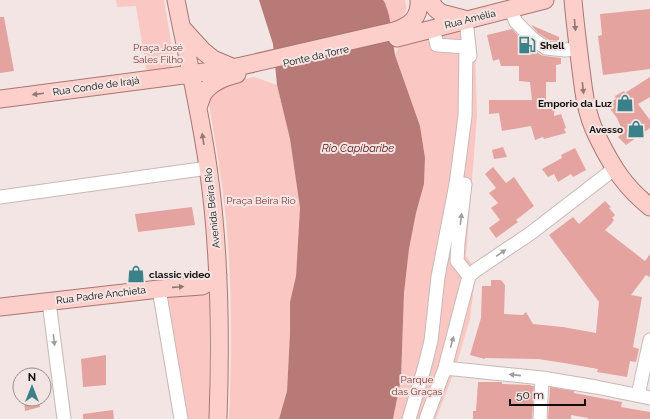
<svg xmlns="http://www.w3.org/2000/svg" width="650" height="419" viewBox="0 0 650 419" font-family="Raleway,sans-serif">
<style>
.green{fill:#fbc7c3}
.water{fill:#b87a76}
.building{fill:#e4a39e}
.lines{fill:none;stroke-linecap:round;stroke-linejoin:round}
.minor-casing{stroke:#c6b9b8;stroke-width:15}
.major-casing{stroke:#a97672;stroke-width:19}
.minor{stroke:#fff;stroke-width:13}
.major{stroke:#fdcfcb;stroke-width:17}
.oneway{fill:#927775}
.oneway2{fill:#9f9e9e}
.labels{text-anchor:middle;dominant-baseline:central;stroke-width:4;stroke-linejoin:round;paint-order:stroke}
.street-label{font-size:10px;fill:#100c0c;stroke:#f2e5e3}
.poi-label{font-size:10px;font-weight:bold;fill:#100c0c;stroke:#f2e5e3;text-anchor:start}
.park-label{font-size:10px;fill:#863835;stroke:#f2e5e3}
.water-label{font-size:11px;font-style:italic;fill:#5b0f13;stroke:#f2e5e3}
</style>
<rect width="100%" height="100%" fill="#f2e5e3"/>
<path class="green" d="M116,0H164L174,59L172,66L170,71L147,74L136,6L117,7Z
M383,0H405C409,14 402,18 390,23L385,3Z
M467,27L475,46L477,116L466,256L476,270L470,319L455,369L436,419H393L401,379L404,293L409,249L416,213L424,184L425,158L420,126L395,55L400,45Z
M254,77L277,85L290,139L300,208L296,276L290,302V333L287,391L279,419H229C232,353 232,285 226,219C222,179 215,139 208,99L223,84Z
M208,290L209,294V419H187L166,296Z"/>
<path class="water" d="M259,0H383L385,3L389,15L395,55L420,126L425,158L424,184L416,213L409,249L404,293L401,379L393,419H279L287,391L290,333V302L296,276L300,208L290,139L277,85L273,44Z"/>
<path class="building" d="M650,9V69L603,75L598,36L602,35L600,14Z
M0,17H4L14,71L0,73Z
M531,25L559,37V41L549,40L538,33Z
M512,29L527,45L541,55L545,56L561,58V64L556,65V82H546V100H555L554,116L561,114L566,128L564,129L566,133L544,139L543,137L535,140L531,126L502,131L499,113L489,114V100H532L530,82L519,81V66H501L499,59L493,61L487,35Z
M650,77V97L638,104L650,120V128L626,145L618,137L623,132L617,118L608,106L611,104L610,102L616,99L615,96L624,91L625,93Z
M503,147L507,157L494,159L492,150Z
M575,148L586,170L573,177L571,174L558,182L554,174L548,177L542,169L562,158L561,155Z
M493,167L506,183L514,177L534,206L516,220L518,222L496,238L489,228L500,220L491,208L498,203L489,193L496,188L485,174Z
M605,201L611,207L609,208L615,215L612,218L614,220L612,222H613L605,230L645,261L650,254V277L646,275L631,295L642,297L633,347L639,349L636,362L630,361L627,377L597,372L598,369L564,363L538,359L485,358V359L470,355L481,318L482,286H491V280H501L505,285L504,314L523,315L526,312L533,324L563,327L596,333L599,302L549,235L573,217L579,224Z
M192,207L195,225L138,232L135,214Z
M106,355V385L83,387L81,359Z
M478,382H502V384L531,385V386H534L532,419H473V411H476Z
M550,387L574,391V393L622,402L621,407L650,412V419H588V418L571,415V419H548Z
M24,399H39L40,407L25,411Z
M113,410L114,419H83V414Z"/>
<g class="lines">
<g class="minor-casing">
<path id="minor" d="M510,9L516,22L533,39L546,48L565,50L578,49
M466,20L470,56
M0,197L208,168
M469,276L476,270L531,233L614,169
M159,289L181,419
M49,302L64,419
M445,368L542,378L596,387L650,398
M638,395L650,340
M409,419L424,369L431,341L438,277L456,184L465,116L466,47L437,45L433,28
M426,419L445,368L469,276L457,261L458,243L465,184
M540,419L542,378"/>
</g>
<g class="major-casing">
<path id="major" d="M176,0C187,56 200,111 208,167C220,250 221,335 218,419
M429,0L436,9L441,13L464,19
M573,0C575,23 578,46 581,70C583,84 584,100 589,115C591,123 595,132 599,140C613,168 625,187 650,207
M182,28L203,51L213,59L232,67
M397,38L545,0
M0,99L191,74L237,67L394,31C410,26 420,18 419,0
M198,107C200,103 201,98 203,94C210,83 225,77 237,74
M0,307L159,289L202,286L211,281L218,275"/>
</g>
<use href="#minor" class="minor"/>
<use href="#major" class="major"/>
</g>
<defs><path id="oneway-solid" d="M-6-.8H1V-3.2L6.5 0L1 3.2V.8H-6Z"/></defs>
<g class="oneway">
<use href="#oneway-solid" transform="translate(575 25) rotate(84)"/>
<use href="#oneway-solid" transform="translate(583 88) rotate(83)"/>
<use href="#oneway-solid" transform="translate(38 94) rotate(173)"/>
<use href="#oneway-solid" transform="translate(203 139) rotate(-99)"/>
<use href="#oneway-solid" transform="translate(178 287) rotate(-4)"/>
</g>
<g class="oneway2">
<use href="#oneway-solid" transform="translate(461 219) rotate(-83)"/>
<use href="#oneway-solid" transform="translate(501 253) rotate(-34)"/>
<use href="#oneway-solid" transform="translate(54 340) rotate(83)"/>
<use href="#oneway-solid" transform="translate(452 342) rotate(-75)"/>
<use href="#oneway-solid" transform="translate(515 375) rotate(-174)"/>
</g>
<defs>
<g id="fuel-bare" transform="scale(1.38)"><path d="M-5.5-6h7V0h2V4h1.3V-2.5L3-4.5l.8-.8L6-3V5H2.5V1h-1V6h-7ZM-4.2-4.7v3.2H.2V-4.7Z" fill="#3a8189" stroke="#f2e5e3" stroke-width="2.5" paint-order="stroke"/></g>
<g id="shop-bare" transform="scale(1.38)"><path d="M-5-2.5h2.3a2.7 3.5 0 0 1 5.4 0H5L5.5 6h-11ZM-1.5-2.5h3a1.5 2.3 0 0 0-3 0Z" fill="#3a8189" stroke="#f2e5e3" stroke-width="2.5" paint-order="stroke"/></g>
</defs>
<g fill-rule="evenodd">
<use href="#fuel-bare" x="527" y="45"/>
<use href="#shop-bare" x="625" y="103"/>
<use href="#shop-bare" x="636" y="129"/>
<use href="#shop-bare" x="136" y="274"/>
</g>
<g class="labels">
<g class="street-label">
<text transform="translate(470 19) rotate(-14)">Rua Amélia</text>
<text transform="translate(316 56) rotate(-13)">Ponte da Torre</text>
<text transform="translate(96 86) rotate(-8)">Rua Conde de Irajá</text>
<text transform="translate(212 208) rotate(-96)">Avenida Beira Rio</text>
<text transform="translate(101 295) rotate(-7)">Rua Padre Anchieta</text>
</g>
<g class="poi-label">
<text x="540" y="45">Shell</text>
<text x="612" y="103" text-anchor="end">Emporio da Luz</text>
<text x="623" y="129" text-anchor="end">Avesso</text>
<text x="149" y="274">classic video</text>
</g>
<g class="park-label">
<text x="158" y="47">Praça José<tspan x="158" dy="12">Sales Filho</tspan></text>
<text x="261" y="200">Praça Beira Rio</text>
<text x="417" y="379">Parque<tspan x="417" dy="12">das Graças</tspan></text>
</g>
<g class="water-label">
<text x="358" y="148">Rio Capibaribe</text>
</g>
</g>
<g transform="translate(32 387)"><circle r="19" fill="#f2e5e3" stroke="#988e8d"/>
<path d="M0-3L7 15L0 10L-7 15Z" fill="#3a8189"/>
<text y="-6" font-size="11" font-weight="bold" text-anchor="middle" fill="#100c0c">N</text>
</g>
<path d="M510 399v6h75v-6" fill="none" stroke="#100c0c" stroke-width="2"/>
<text x="516" y="399" font-size="12" fill="#100c0c" stroke="#f2e5e3" stroke-width="3" paint-order="stroke">50 m</text>
</svg>
